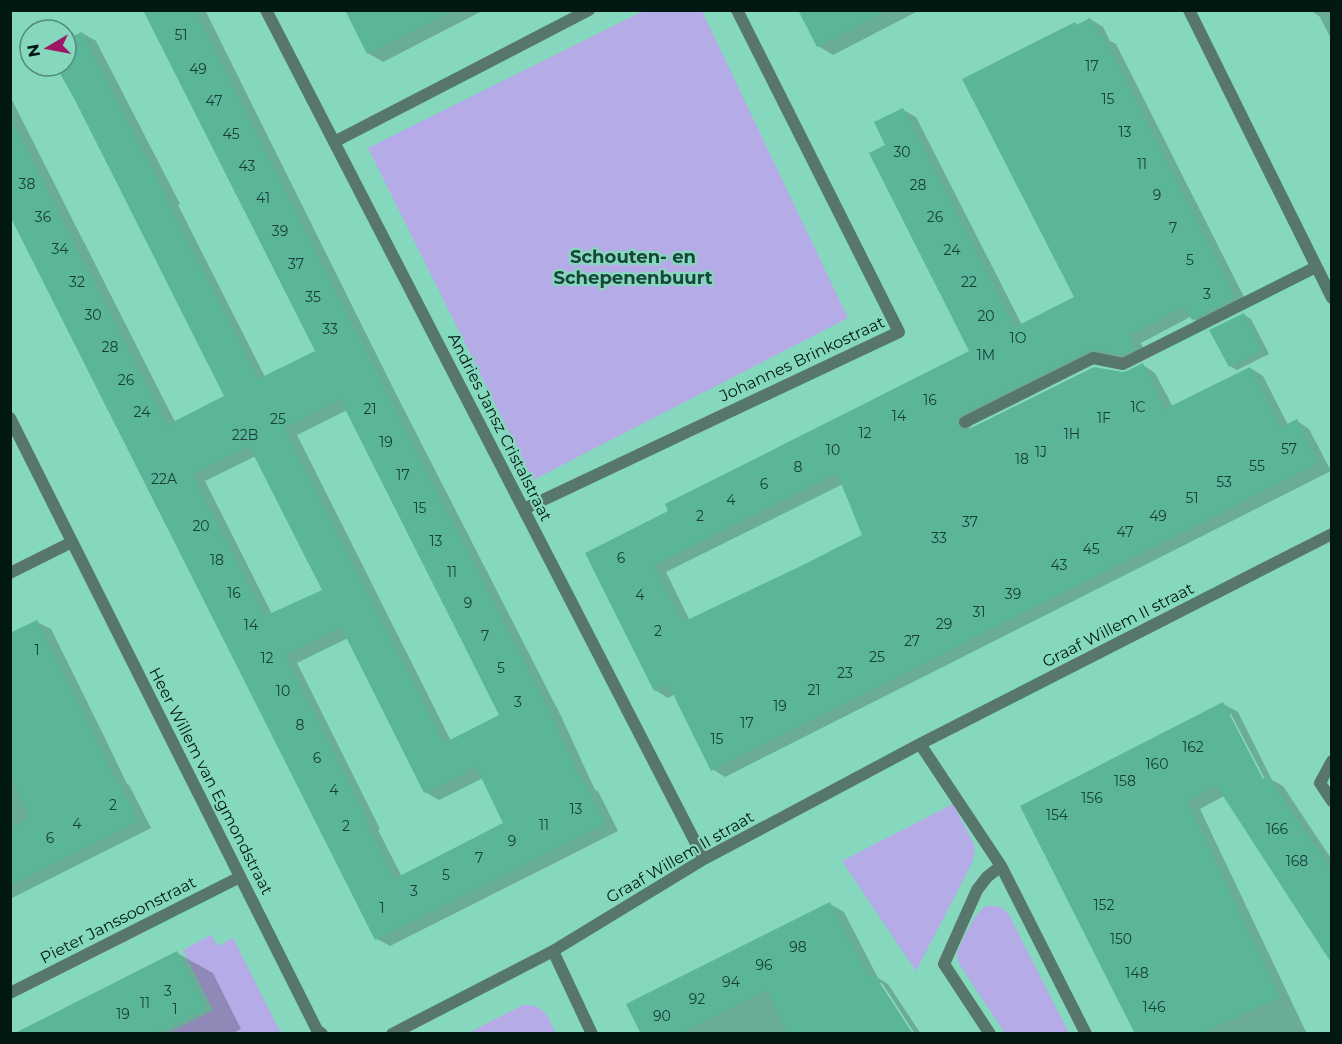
<svg xmlns="http://www.w3.org/2000/svg" width="1342" height="1044" viewBox="0 0 1342 1044" font-family="Montserrat,sans-serif">
<style>
.green{fill:#b5ace7}
.shadow{fill:#0003;fill-rule:evenodd}
.building{fill:#5ab599;fill-rule:evenodd}
.lines{fill:none;stroke-linecap:round;stroke-linejoin:round}
.service{stroke:#57776c;stroke-width:12}
.minor{stroke:#57776c;stroke-width:12}
.labels{text-anchor:middle;dominant-baseline:central;stroke-width:4.5;stroke-linejoin:round;paint-order:stroke}
.number-label{font-size:14px;fill:#174034}
.street-label{font-size:16px;fill:#011912;stroke:#85d8bd}
.neighbourhood-label{font-size:18px;font-weight:bold;fill:#194538;stroke:#85d8bd}
</style>
<rect width="100%" height="100%" fill="#85d8bd"/>
<path class="green" d="M643,11H702L848,318L533,480L368,148Z
M953,804L974,844L975,851L972,863L916,971L842,861Z
M987,906C997,905 1001,907 1008,913L1069,1033H1005L962,968C959,964 957,959 957,954C958,947 974,917 979,912C982,909 983,908 987,906Z
M211,935L218,946L233,938L281,1033H168L213,1010L183,950Z
M523,1005C545,1004 547,1016 556,1033H468Z"/>
<path class="shadow" d="M145,10H205L393,388L561,716L595,790L598,791L618,831L390,946L377,939L10,212V96L175,422L226,397L58,66H66V41L82,33L96,41L180,204L178,205L265,377L317,351ZM347,410L501,716L451,741L297,435ZM256,456L324,591L272,614L205,481ZM348,638L425,792L439,800L483,778L505,824L402,877L378,830L380,829L297,663Z
M347,10H484L383,62L368,53Z
M799,10H920L833,55L818,46Z
M1310,10H1332V41L1320,17Z
M1090,19L1103,27L1110,41L1116,44L1248,305L1206,326L1193,319L1192,316L1141,343L1147,356L1136,362L1109,356L974,422L967,432L1143,365L1155,373L1173,407L1250,368L1263,376L1288,425L1297,421L1309,429L1331,471L725,777L712,769L675,694L668,698L655,690L587,553L670,511L971,352L887,145L903,110L916,117L1022,325L1076,298L1075,24L1078,26ZM843,484L864,536L690,621L666,572Z
M1243,314L1251,319L1269,354L1237,370L1230,366Z
M37,622L51,629L103,734L127,784L129,785L151,828L10,899V635Z
M1223,704L1238,712L1272,780L1283,786L1332,860V960L1224,796L1200,809L1307,1034H1137L1022,806ZM1228,714H1231L1268,785L1265,786Z
M830,904L844,912L878,978L888,984L921,1034H915L882,983H878L912,1034H642Z
M177,953L213,973L241,1029L231,1034H15Z"/>
<path class="building" d="M143,10H195L380,379L547,707L583,783L585,782L605,824L375,940L10,216V116L167,425L224,396L76,102L56,66H66V39L82,32L167,197H166L258,379L315,351ZM340,399L499,715L444,743L284,428ZM249,446L322,590L265,616L192,474ZM341,627L424,793L476,767L503,823L394,879L366,822L368,821L285,655Z
M345,10H455L367,54Z
M798,10H889L817,47Z
M1090,18L1100,37L1103,35L1236,298L1192,320L1185,306L1129,335L1135,349L1122,355L1095,350L1089,351L961,415L957,421L958,426L964,430L969,429L1094,367L1122,372L1127,371L1143,363L1165,409L1250,367L1281,427L1297,419L1319,463L711,771L668,684L654,691L585,553L668,511L665,504L969,351L869,153L885,145L874,122L903,108L1015,327L1074,297L990,133L962,79L1075,22L1076,25ZM837,473L862,535L799,567L683,622L654,565Z
M1244,313L1262,350L1229,367L1209,330Z
M37,620L90,725L114,776H116L139,821L10,886V828L30,818L10,776V633Z
M1223,702L1263,779L1268,776L1332,871V964L1216,785L1187,801L1280,997L1200,1034H1135L1020,806Z
M830,902L869,977L874,974L913,1034H788L767,990L679,1034H641L626,1004Z
M177,951L206,1008L156,1034H13Z"/>
<g class="lines">
<path class="service" d="M965,422L1093,358L1123,364L1316,267"/>
<path class="minor" d="M266,10L704,859
M1189,10L1332,298
M334,142L589,10
M10,418L317,1030L322,1034
M524,509L899,332L737,10
M10,573L72,542
M920,744L1001,866L1086,1034
M1332,761L1320,783L1332,801
M553,951L592,1034
M10,993L240,877
M392,1034L553,951L704,859L800,808L920,744L1332,534
M990,1034L944,964L977,890L987,877L1001,866"/>
</g>
<g class="labels">
<g class="number-label">
<text x="181" y="35">51</text>
<text x="1092" y="66">17</text>
<text x="198" y="69">49</text>
<text x="1108" y="99">15</text>
<text x="214" y="101">47</text>
<text x="1125" y="132">13</text>
<text x="231" y="134">45</text>
<text x="902" y="152">30</text>
<text x="1142" y="164">11</text>
<text x="247" y="166">43</text>
<text x="27" y="184">38</text>
<text x="918" y="185">28</text>
<text x="1157" y="195">9</text>
<text x="263" y="198">41</text>
<text x="43" y="217">36</text>
<text x="935" y="217">26</text>
<text x="1173" y="228">7</text>
<text x="280" y="231">39</text>
<text x="60" y="249">34</text>
<text x="952" y="250">24</text>
<text x="1190" y="260">5</text>
<text x="296" y="264">37</text>
<text x="77" y="282">32</text>
<text x="969" y="282">22</text>
<text x="1207" y="294">3</text>
<text x="313" y="297">35</text>
<text x="93" y="315">30</text>
<text x="986" y="316">20</text>
<text x="330" y="329">33</text>
<text x="1018" y="338">1O</text>
<text x="110" y="347">28</text>
<text x="986" y="355">1M</text>
<text x="126" y="380">26</text>
<text x="930" y="400">16</text>
<text x="1138" y="407">1C</text>
<text x="370" y="409">21</text>
<text x="142" y="412">24</text>
<text x="899" y="416">14</text>
<text x="1104" y="418">1F</text>
<text x="278" y="419">25</text>
<text x="865" y="433">12</text>
<text x="1072" y="434">1H</text>
<text x="245" y="435">22B</text>
<text x="386" y="442">19</text>
<text x="1289" y="449">57</text>
<text x="833" y="450">10</text>
<text x="1041" y="452">1J</text>
<text x="1022" y="459">18</text>
<text x="1257" y="466">55</text>
<text x="798" y="467">8</text>
<text x="403" y="475">17</text>
<text x="164" y="479">22A</text>
<text x="1224" y="482">53</text>
<text x="764" y="484">6</text>
<text x="1192" y="498">51</text>
<text x="731" y="500">4</text>
<text x="420" y="508">15</text>
<text x="700" y="516">2</text>
<text x="1158" y="516">49</text>
<text x="970" y="522">37</text>
<text x="201" y="526">20</text>
<text x="1125" y="532">47</text>
<text x="939" y="538">33</text>
<text x="436" y="541">13</text>
<text x="1091" y="549">45</text>
<text x="621" y="558">6</text>
<text x="217" y="560">18</text>
<text x="1059" y="565">43</text>
<text x="452" y="572">11</text>
<text x="234" y="593">16</text>
<text x="1013" y="594">39</text>
<text x="640" y="595">4</text>
<text x="468" y="603">9</text>
<text x="979" y="612">31</text>
<text x="944" y="624">29</text>
<text x="251" y="625">14</text>
<text x="658" y="631">2</text>
<text x="485" y="636">7</text>
<text x="912" y="641">27</text>
<text x="37" y="650">1</text>
<text x="877" y="657">25</text>
<text x="267" y="658">12</text>
<text x="501" y="668">5</text>
<text x="845" y="673">23</text>
<text x="814" y="690">21</text>
<text x="283" y="691">10</text>
<text x="518" y="702">3</text>
<text x="780" y="706">19</text>
<text x="747" y="723">17</text>
<text x="300" y="725">8</text>
<text x="717" y="739">15</text>
<text x="1193" y="747">162</text>
<text x="317" y="758">6</text>
<text x="1157" y="764">160</text>
<text x="1125" y="781">158</text>
<text x="334" y="790">4</text>
<text x="1092" y="798">156</text>
<text x="113" y="805">2</text>
<text x="576" y="809">13</text>
<text x="1057" y="815">154</text>
<text x="77" y="824">4</text>
<text x="544" y="825">11</text>
<text x="346" y="826">2</text>
<text x="1277" y="829">166</text>
<text x="50" y="838">6</text>
<text x="512" y="841">9</text>
<text x="479" y="858">7</text>
<text x="1297" y="861">168</text>
<text x="446" y="875">5</text>
<text x="414" y="891">3</text>
<text x="1104" y="905">152</text>
<text x="382" y="908">1</text>
<text x="1121" y="939">150</text>
<text x="798" y="947">98</text>
<text x="764" y="965">96</text>
<text x="1137" y="973">148</text>
<text x="731" y="982">94</text>
<text x="168" y="991">3</text>
<text x="697" y="999">92</text>
<text x="145" y="1003">11</text>
<text x="1154" y="1007">146</text>
<text x="175" y="1009">1</text>
<text x="123" y="1014">19</text>
<text x="662" y="1016">90</text>
</g>
<g class="street-label">
<text transform="translate(802 359) rotate(-25)">Johannes Brinkostraat</text>
<text transform="translate(500 427) rotate(63)">Andries Jansz Cristalstraat</text>
<text transform="translate(1118 625) rotate(-27)">Graaf Willem II straat</text>
<text transform="translate(211 781) rotate(63)">Heer Willem van Egmondstraat</text>
<text transform="translate(680 857) rotate(-30)">Graaf Willem II straat</text>
<text transform="translate(118 920) rotate(-27)">Pieter Janssoonstraat</text>
</g>
<g class="neighbourhood-label">
<text x="633" y="257">Schouten- en<tspan x="633" dy="21">Schepenenbuurt</tspan></text>
</g>
</g>
<rect width="1342" height="1044" fill="none" stroke="#011912" stroke-width="24"/>
<g transform="translate(48 48) rotate(260)"><circle r="28" fill="#85d8bd" stroke="#508c79" stroke-width="1.5"/>
<path d="M0-4.5L10 22L0 15L-10 22Z" fill="#9e1766"/>
<text y="-9" font-size="16" font-weight="bold" text-anchor="middle" fill="#011912">N</text>
</g>
</svg>
